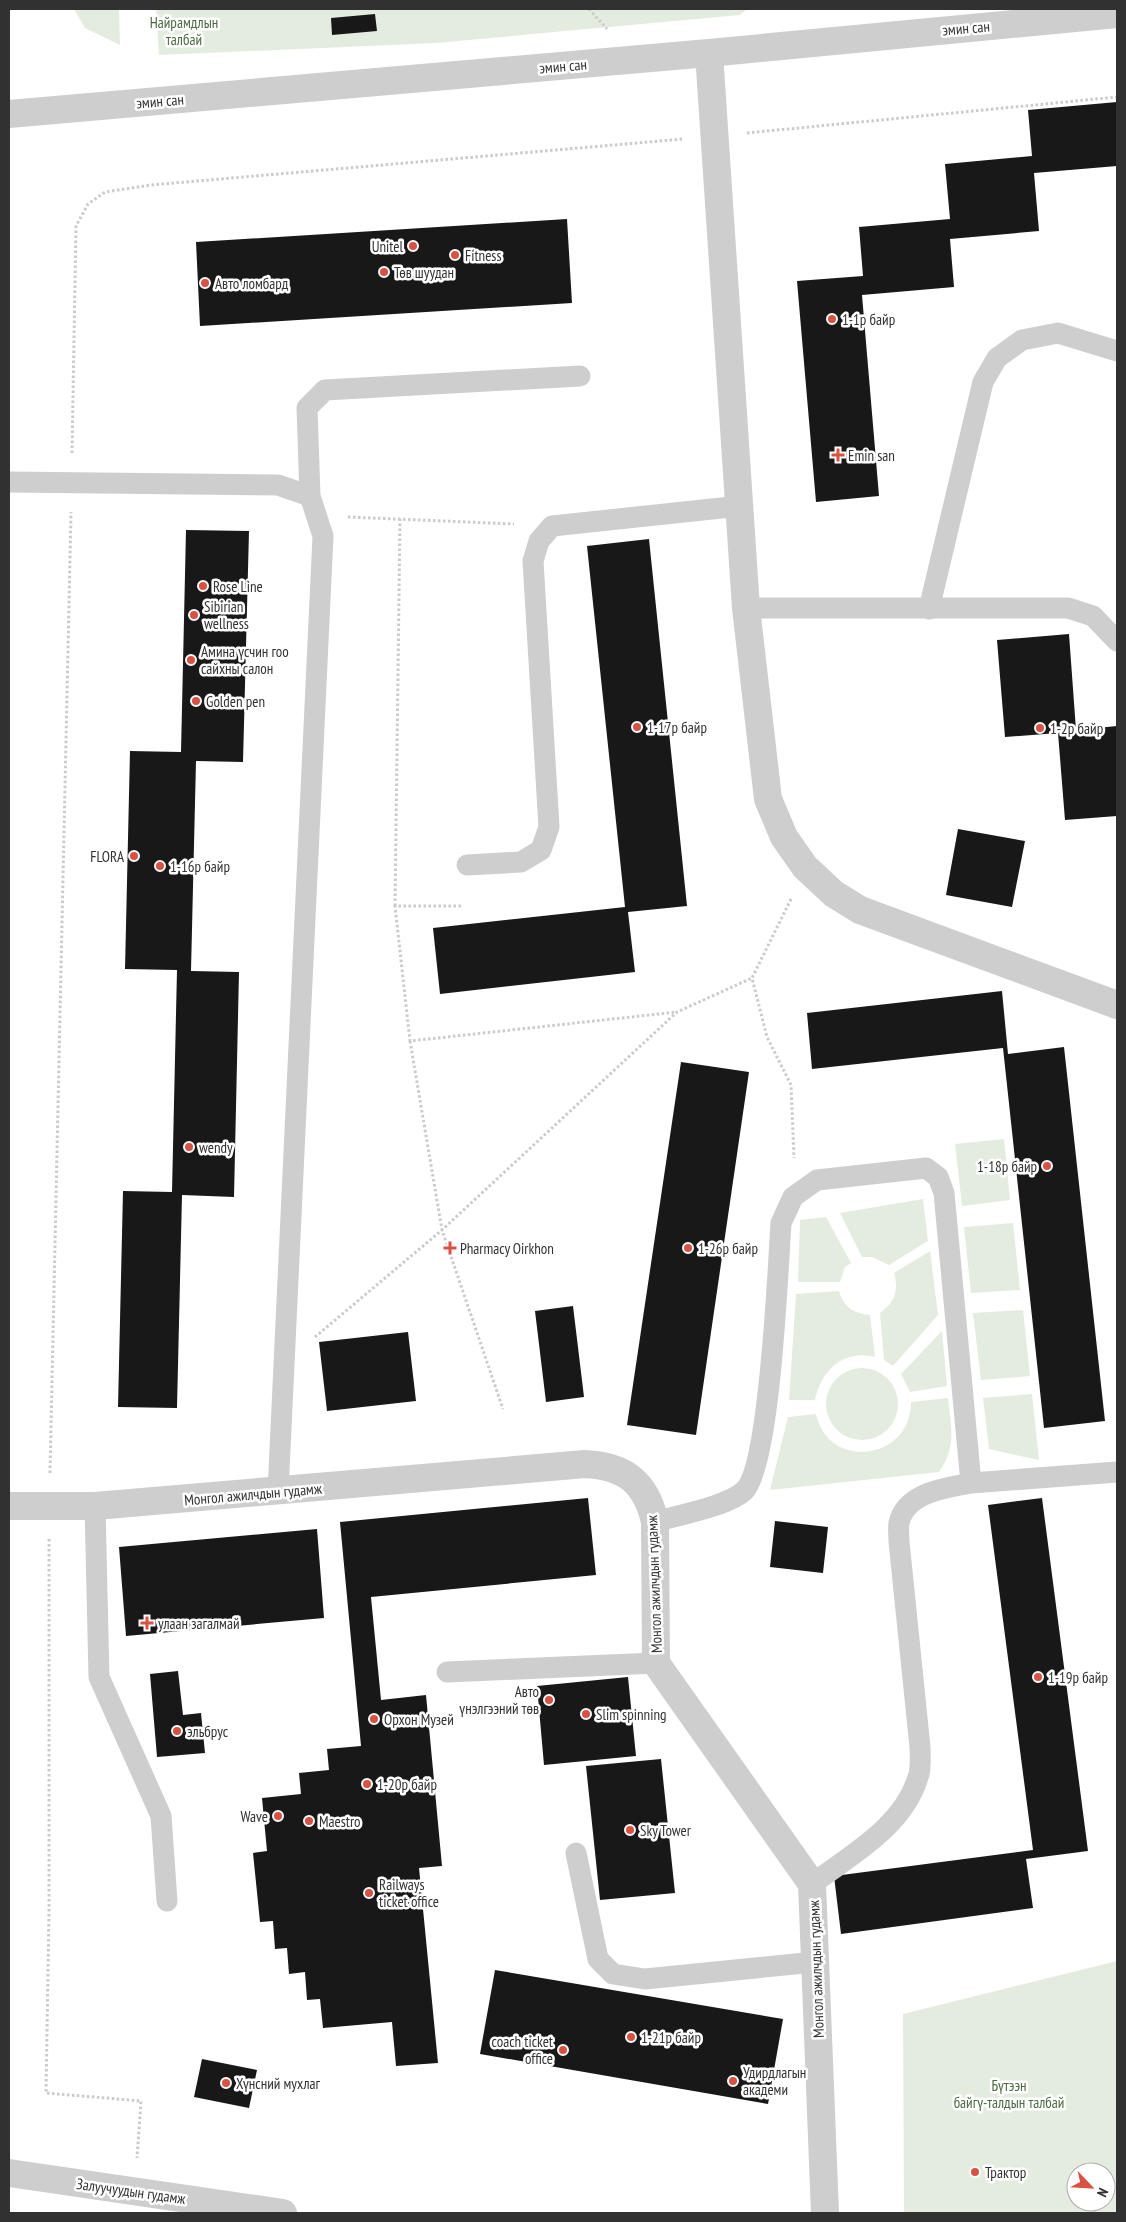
<svg xmlns="http://www.w3.org/2000/svg" width="1126" height="2222" viewBox="0 0 1126 2222" font-family="'PT Sans Narrow',sans-serif">
<style>
.green{fill:#e4ece0;fill-rule:evenodd}
.building{fill:#181818}
.lines{fill:none;stroke-linecap:round;stroke-linejoin:round}
.path{stroke:#cbcbcb;stroke-width:3;stroke-dasharray:2.5 2.5;stroke-linecap:butt}
.service{stroke:#cecece;stroke-width:21}
.minor{stroke:#cecece;stroke-width:28}
.poi-dot{fill:#d85243;stroke:#fff;stroke-width:2}
.labels{text-anchor:middle;dominant-baseline:central;stroke-width:5;stroke-linejoin:round;paint-order:stroke}
.park-label{font-size:15px;fill:#4d6941;stroke:#fff}
.street-label{font-size:15px;fill:#313131;stroke:#fff}
.poi-label{font-size:15px;fill:#313131;stroke:#fff;text-anchor:start}
</style>
<rect width="100%" height="100%" fill="#fff"/>
<path class="green" d="M74,9H119L120,45L85,28Z
M156,9H747L740,15L436,43L159,55Z
M1004,1139L1010,1200L962,1206L955,1144Z
M923,1199L928,1241L889,1265L872,1257H862L840,1213Z
M826,1217L851,1263L845,1267L840,1282H798L800,1220Z
M1013,1223L1020,1290L971,1293L964,1227Z
M930,1251L938,1315L893,1366L884,1360L880,1313C895,1302 899,1291 894,1273Z
M839,1291C843,1307 855,1314 870,1315L875,1357C843,1349 821,1371 815,1400H789L796,1294Z
M1023,1310L1030,1376L981,1380L973,1313Z
M942,1331L947,1386L910,1392L901,1374Z
M826 1404a36 36 0 1 1 72 0a36 36 0 1 1-72 0Z
M1032,1394L1039,1460L989,1449L983,1398Z
M948,1398C951,1426 957,1447 939,1472L770,1490L788,1417L816,1414C828,1471 911,1461 911,1402Z
M1117,1961V2213H904L903,2014ZM1076,2172H1106V2202H1076Z"/>
<path class="building" d="M375,14L377,31L332,35L331,18Z
M1117,102V166L1034,173L1039,231L950,239L954,287L862,295L879,496L816,502L797,281L863,276L859,227L950,219L945,164L1032,156L1028,110Z
M567,219L572,303L200,326L196,242Z
M186,530L249,531L243,762L196,761L191,971L239,972L234,1197L182,1195L177,1408L118,1407L123,1191L172,1192L177,970L125,969L130,751L181,752Z
M649,539L687,906L628,912L635,972L440,994L433,928L625,907L587,546Z
M1069,634L1076,730L1117,726V816L1065,820L1058,733L1005,737L997,640Z
M958,829L1025,841L1012,907L946,895Z
M1002,991L1008,1054L1064,1047L1105,1421L1044,1428L1003,1048L812,1069L807,1013Z
M681,1062L749,1072L696,1435L627,1425Z
M573,1306L584,1397L546,1402L535,1311Z
M408,1332L416,1401L327,1411L319,1342Z
M588,1498L596,1575L371,1597L381,1700L426,1695L442,1866L419,1868L438,2063L396,2066L392,2022L323,2028L320,1999L307,2000L305,1972L289,1974L287,1948L275,1949L273,1921L260,1922L253,1853L267,1851L262,1798L301,1794L299,1773L329,1770L327,1749L361,1746L340,1522Z
M1042,1498L1088,1851L1026,1859L1033,1908L841,1934L834,1876L1033,1850L988,1505Z
M775,1521L828,1527L823,1573L770,1567Z
M317,1529L324,1618L126,1636L119,1547Z
M178,1671L183,1715L201,1713L205,1753L157,1757L150,1674Z
M628,1677L636,1756L544,1765L537,1686Z
M661,1759L675,1893L600,1900L586,1766Z
M495,1970L783,2019L768,2104L480,2054Z
M202,2059L257,2070L249,2108L194,2097Z"/>
<g class="lines">
<path class="path" d="M589,9L607,29
M747,133L1117,97
M72,453L76,226L88,204L105,192L151,185L683,139
M348,517L514,524
M791,899L752,978L767,1037L791,1085L794,1158
M395,906L400,519
M461,906H395L410,1041L677,1012
M410,1041L442,1230L503,1409
M315,1337L442,1230L677,1012L752,978
M50,1473L71,512
M49,1539V1911L46,2093L141,2101L137,2158"/>
<path class="service" d="M9,482L278,485L310,496
M746,608H1068L1093,616L1117,641
M929,609L983,382L997,358L1022,340L1058,333L1117,351
M467,865L521,862L541,850L549,827L533,561L539,541L552,526L740,506
M971,1483L1117,1472
M278,1492L323,536L310,496L307,408L325,390L580,376
M95,1506L99,1677L161,1816L167,1901
M655,1522C678,1515 728,1506 744,1491C770,1467 778,1267 781,1223L793,1197L817,1180L926,1168L938,1177L944,1193L971,1483C946,1488 906,1492 899,1523C898,1528 899,1536 899,1542L920,1747C920,1755 921,1766 919,1774C905,1826 852,1854 812,1884
M447,1672L656,1663
M576,1853L598,1959L613,1974L645,1979L815,1962"/>
<path class="minor" d="M709,53L746,608L768,799L784,837L805,867L834,894L860,910L1117,1005
M9,114L709,53L1117,14
M9,1506H95L585,1464C625,1466 646,1482 655,1522L656,1663L812,1884L825,2213
M9,2173L283,2213"/>
</g>
<g class="poi-dot">
<circle cx="413" cy="246" r="5"/>
<circle cx="455" cy="255" r="5"/>
<circle cx="384" cy="272" r="5"/>
<circle cx="205" cy="283" r="5"/>
<circle cx="832" cy="319" r="5"/>
<path d="M835.5 447.5h5v5h5v5h-5v5h-5v-5h-5v-5h5z"/>
<circle cx="203" cy="586" r="5"/>
<circle cx="194" cy="615" r="5"/>
<circle cx="191" cy="660" r="5"/>
<circle cx="196" cy="701" r="5"/>
<circle cx="637" cy="727" r="5"/>
<circle cx="1040" cy="728" r="5"/>
<circle cx="134" cy="856" r="5"/>
<circle cx="160" cy="866" r="5"/>
<circle cx="189" cy="1147" r="5"/>
<circle cx="1047" cy="1166" r="5"/>
<path d="M447.5 1240.5h5v5h5v5h-5v5h-5v-5h-5v-5h5z"/>
<circle cx="688" cy="1248" r="5"/>
<path d="M144.5 1615.5h5v5h5v5h-5v5h-5v-5h-5v-5h5z"/>
<circle cx="1038" cy="1677" r="5"/>
<circle cx="549" cy="1700" r="5"/>
<circle cx="586" cy="1714" r="5"/>
<circle cx="374" cy="1719" r="5"/>
<circle cx="177" cy="1731" r="5"/>
<circle cx="367" cy="1784" r="5"/>
<circle cx="278" cy="1816" r="5"/>
<circle cx="309" cy="1821" r="5"/>
<circle cx="630" cy="1830" r="5"/>
<circle cx="369" cy="1893" r="5"/>
<circle cx="631" cy="2037" r="5"/>
<circle cx="563" cy="2050" r="5"/>
<circle cx="733" cy="2081" r="5"/>
<circle cx="226" cy="2083" r="5"/>
<circle cx="975" cy="2172" r="5"/>
</g>
<g class="labels">
<g class="park-label">
<text x="184" y="22">Найрамдлын<tspan x="184" dy="17">талбай</tspan></text>
<text x="1009" y="2085">Бүтээн<tspan x="1009" dy="17">байгү-талдын талбай</tspan></text>
</g>
<g class="street-label">
<text transform="translate(966 28) rotate(-5)">эмин сан</text>
<text transform="translate(563 66) rotate(-5)">эмин сан</text>
<text transform="translate(160 101) rotate(-5)">эмин сан</text>
<text transform="translate(253 1494) rotate(-5)">Монгол ажилчдын гудамж</text>
<text transform="translate(654 1584) rotate(-92)">Монгол ажилчдын гудамж</text>
<text transform="translate(816 1969) rotate(-92)">Монгол ажилчдын гудамж</text>
<text transform="translate(131 2191) rotate(8)">Залуучуудын гудамж</text>
</g>
<g class="poi-label">
<text x="403" y="246" text-anchor="end">Unitel</text>
<text x="465" y="255">Fitness</text>
<text x="394" y="272">Төв шуудан</text>
<text x="215" y="283">Авто ломбард</text>
<text x="842" y="319">1-1р байр</text>
<text x="848" y="455">Emin san</text>
<text x="213" y="586">Rose Line</text>
<text x="204" y="606">Sibirian<tspan x="204" dy="17">wellness</tspan></text>
<text x="201" y="651">Амина үсчин гоо<tspan x="201" dy="17">сайхны салон</tspan></text>
<text x="206" y="701">Golden pen</text>
<text x="647" y="727">1-17р байр</text>
<text x="1050" y="728">1-2р байр</text>
<text x="124" y="856" text-anchor="end">FLORA</text>
<text x="170" y="866">1-16р байр</text>
<text x="199" y="1147">wendy</text>
<text x="1037" y="1166" text-anchor="end">1-18р байр</text>
<text x="460" y="1248">Pharmacy Oirkhon</text>
<text x="698" y="1248">1-26р байр</text>
<text x="158" y="1623">улаан загалмай</text>
<text x="1048" y="1677">1-19р байр</text>
<text x="539" y="1691" text-anchor="end">Авто<tspan x="539" dy="17">үнэлгээний төв</tspan></text>
<text x="596" y="1714">Slim spinning</text>
<text x="384" y="1719">Орхон Myзей</text>
<text x="187" y="1731">эльбрус</text>
<text x="377" y="1784">1-20р байр</text>
<text x="268" y="1816" text-anchor="end">Wave</text>
<text x="319" y="1821">Maestro</text>
<text x="640" y="1830">Sky Tower</text>
<text x="379" y="1884">Railways<tspan x="379" dy="17">ticket office</tspan></text>
<text x="641" y="2037">1-21р байр</text>
<text x="553" y="2041" text-anchor="end">coach ticket<tspan x="553" dy="17">office</tspan></text>
<text x="743" y="2072">Удирдлагын<tspan x="743" dy="17">академи</tspan></text>
<text x="236" y="2083">Хүнсний мухлаг</text>
<text x="985" y="2172">Трактор</text>
</g>
</g>
<rect width="1126" height="2222" fill="none" stroke="#313131" stroke-width="20"/>
<g transform="translate(1091 2187) rotate(115)"><circle r="24" fill="#ffffff" stroke="#adadad"/>
<path d="M0-4L9 19L0 12L-9 19Z" fill="#d85243"/>
<text y="-8" font-size="14" font-weight="bold" text-anchor="middle" fill="#313131">N</text>
</g>
</svg>
